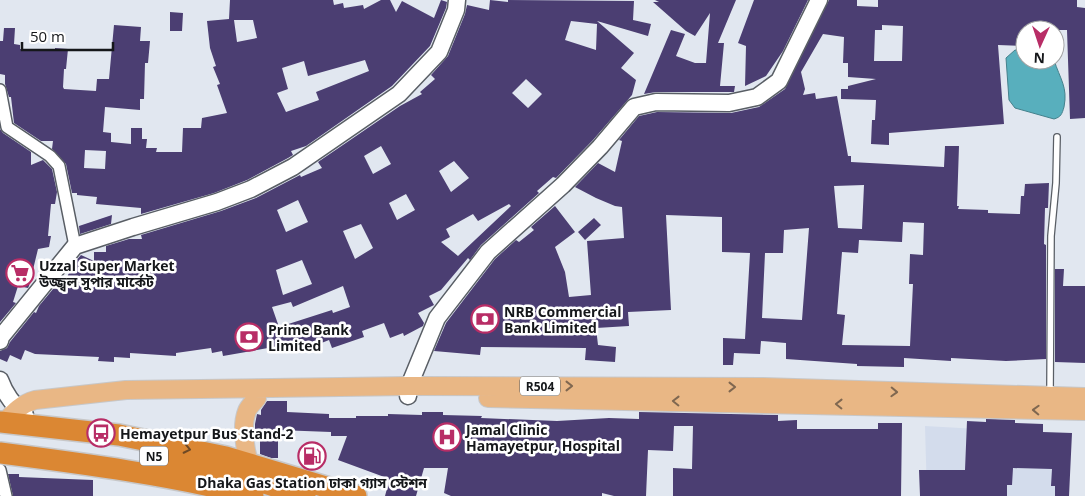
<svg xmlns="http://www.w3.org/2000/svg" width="1085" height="496" viewBox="0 0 1085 496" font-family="'Open Sans','Noto Sans Bengali',sans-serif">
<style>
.built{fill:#d3dcec}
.water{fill:#58afbd;stroke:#44818c}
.building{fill:#4b3e72;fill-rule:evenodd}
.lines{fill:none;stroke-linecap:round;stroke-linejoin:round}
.lane-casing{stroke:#595e65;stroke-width:8}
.street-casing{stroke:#595e65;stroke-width:14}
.secondary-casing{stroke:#595e65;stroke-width:19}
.primary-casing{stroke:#c7c7c8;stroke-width:20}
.highway-casing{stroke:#c7c7c8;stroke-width:24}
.lane{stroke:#fff;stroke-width:5.5}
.street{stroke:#fff;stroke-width:11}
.secondary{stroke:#fff;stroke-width:16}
.primary{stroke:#e9b785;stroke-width:18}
.highway{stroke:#db8733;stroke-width:21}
.oneway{stroke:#7f6750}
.oneway2{stroke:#6e4925}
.labels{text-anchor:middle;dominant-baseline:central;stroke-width:5;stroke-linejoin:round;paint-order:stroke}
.shield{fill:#fff;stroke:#5b5d5f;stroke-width:1}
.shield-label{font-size:12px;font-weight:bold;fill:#15171a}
.poi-label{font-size:14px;font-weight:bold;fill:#15171a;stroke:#fff;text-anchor:start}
</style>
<rect width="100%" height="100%" fill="#e1e7f0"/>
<path class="built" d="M925,426L1070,434L1065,496H927Z"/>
<path class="water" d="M1015,50L1025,51V60H1054C1060,79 1068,87 1064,107C1062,114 1061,117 1054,119L1015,108L1009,100L1006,58Z"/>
<path class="building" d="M230,0H333L334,5L343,3L344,8L363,5L364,9L381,0H390L396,12L402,1L434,18L441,0L447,2L446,8L430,46L392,86L306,146L291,151L293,155L288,158L247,180L214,193L141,214V208L96,204L97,197L77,195V193H72L66,164L52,149L53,141H41L14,123L11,97H9L5,84V75L0,74V41H3L4,28H15L14,44L20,45V49L46,50H55V48L68,49L66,69H64L63,87L64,89L96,91L97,79H109L114,25L141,27L140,41H150L148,63H145L144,99H140V110L105,107L103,132L111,133V142L131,144V128H142V139H147L146,148H157L156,152H182L183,128H201L202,118L227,113L217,85L220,84L213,67L216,66L210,48L207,21L229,19ZM234,20H253L257,38L237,42ZM365,60L369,71L316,92L319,100L286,112L277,93L288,89L282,68L304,61L308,76ZM85,150L106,151L105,169L84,168Z
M490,0L508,2V0L634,1L633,20L651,24L648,36L597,21L634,53L621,68L636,80L632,95L593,140L556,178L553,177L537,191L539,193L481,245L470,260L468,258L441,290L429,296L434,305L418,313L424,323L423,326L404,336L403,333L390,338L384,323L362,331L364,337L332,348L329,340L319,344L318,340L292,347L291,343L269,351L268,348L223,356L222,351L212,353L211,348L176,353V356L130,353V358L114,357V362L98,361L99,357L35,354L25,350L21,360L10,355L7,362L0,359V351L7,348L10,342L34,312L36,313L39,306L63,277L66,279L74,263L81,255L94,261V252H106V246L129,239H142L141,235L221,211L256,198L300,175L301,177L322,168L318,162L400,106L422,94L420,92L435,79L431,75L448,56L465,14L467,5L489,10ZM571,21L597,24L596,50L565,40ZM526,79L542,94L528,108L512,93ZM381,146L391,164L373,174L364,156ZM454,161L469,178L451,192L439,171ZM406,194L415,210L397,220L389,203ZM298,200L308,222L286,232L277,210ZM509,204L511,206L458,256L441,242L450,237L446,229L473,214L478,221ZM361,224L373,248L355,259L343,231ZM302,260L312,284L283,295L276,270ZM343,286L350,307L333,313L332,310L279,327L272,307L291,302L293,307Z
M655,0H736L718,43H724L720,86H735L734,92H656L644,94L671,30L685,34L676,56L695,63H706L710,13L695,36L686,31L653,2H659Z
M754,0H808L783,51L766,76L745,86L746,46L738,43Z
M829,0H857V6L878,7V0H1077V7L1085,8V118L1070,119L1067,30H1025V46L998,45L1004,124L889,133V145L871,144L872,120H875L876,100L841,99V89H848V86L876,79L848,77V63H843L844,37L823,34L801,72L805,89L803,95L815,93L816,99L837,96L848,156H851V162L944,167L945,146H959L957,206H959L958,209L988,210V213L1020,214L1021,196H1024L1025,184L1049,183L1048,208H1045L1044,244L1046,245V359L1006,361L951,358V361L904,358V367L857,366V364L786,359V343L761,341L760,354L734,353L733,365H723V338L745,339L750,253L722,252V217L666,215L671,310L628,312L629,326L596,328L598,345L616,347L615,362L585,360L586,348L481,347L480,355L434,351L446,323L495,259L516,240L519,242L534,230L531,227L555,206L575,232L555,247L565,272L569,297L591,295L587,241L624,238L622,207L615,206L596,198L575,187L598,163L615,172L622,141L619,140L639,116L657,112L731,113L759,107L785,89ZM882,25L903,26L902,61H874L875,30H882ZM864,185L862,229L838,228L834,186ZM903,222L924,223L923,255L910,254L909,284H913L910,346L842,345L845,315L837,314L842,252L858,253L859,240L902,242ZM809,228L802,320L762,318L765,253H783L784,230Z
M170,12L183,13L182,31H170Z
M0,129L3,133L31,152V165L43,160L52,169L57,192L55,204H51L48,236H51L49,247L38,249L29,286L28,288L18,286L13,302L16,303L0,322Z
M112,215L111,224L80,234L79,226Z
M594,218L601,225L585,240L578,232Z
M1055,269H1064L1063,286H1085V363L1055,362Z
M267,401H287V412L329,414V418H356V416H388V414L422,415V412H443V415L482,416L481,418L557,421L609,418L639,419V412L778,415V421L797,420V429H878V423H902L901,496H673V468L692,469L693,426H674L673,451L648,450L646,496H614L602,493V496H451L444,493L448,468H424L416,496H385L389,481L386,480L387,478L338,460L347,436H331V432L278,430V458H271L260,454V435H255V424L257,414L261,415V410Z
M986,419L1015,420V423L1043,424V432L1072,433L1069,496H1055V486H1051L1052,469L1013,468L1012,485H1007V496H920L919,470H965L967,421L986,422Z
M8,474H19V477L93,480V496H13Z"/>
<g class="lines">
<g class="lane-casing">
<path id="lane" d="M1050,393L1051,236L1056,183L1057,137"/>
</g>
<g class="street-casing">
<path id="street" d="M0,90L7,127L50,156L59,166L75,246
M0,470L6,496"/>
</g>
<g class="secondary-casing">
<path id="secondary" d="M0,341L1,337L75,246L133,227L217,202L251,189L293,167L399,94L439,52L456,10L457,0
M0,380C5,394 14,406 25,415
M408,396L409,386L437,318L488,252L563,185L600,147L634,107L656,102L729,103L757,97L779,81L819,0"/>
</g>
<g class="primary-casing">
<path id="primary" d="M488,398L1085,411
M4,423C14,412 21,404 35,400L126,390L409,386L763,387L1085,397
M249,463C245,449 241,426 247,411C249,406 254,402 257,398"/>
</g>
<g class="highway-casing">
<path id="highway" d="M0,422L119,435L226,457L356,496
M0,453C85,464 170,475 253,496
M159,457L243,476L305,496"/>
</g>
<use href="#lane" class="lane"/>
<use href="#street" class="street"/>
<use href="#secondary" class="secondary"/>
<use href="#primary" class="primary"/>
<use href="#highway" class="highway"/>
</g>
<defs><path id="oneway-chevron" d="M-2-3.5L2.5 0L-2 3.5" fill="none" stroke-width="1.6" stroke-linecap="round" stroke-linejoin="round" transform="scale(1.25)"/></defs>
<g class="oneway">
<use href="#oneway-chevron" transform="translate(569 386)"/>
<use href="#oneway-chevron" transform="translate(732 387)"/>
<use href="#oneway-chevron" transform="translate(894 392) rotate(2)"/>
<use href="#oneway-chevron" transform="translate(676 401) rotate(-179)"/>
<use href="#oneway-chevron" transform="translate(839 404) rotate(-179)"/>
<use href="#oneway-chevron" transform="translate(1036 410) rotate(-178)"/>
</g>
<use class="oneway2" href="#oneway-chevron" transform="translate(187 449) rotate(12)"/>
<defs>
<g id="supermarket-ring" transform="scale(1.4375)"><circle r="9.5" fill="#fff" stroke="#b82d66" stroke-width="1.5"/><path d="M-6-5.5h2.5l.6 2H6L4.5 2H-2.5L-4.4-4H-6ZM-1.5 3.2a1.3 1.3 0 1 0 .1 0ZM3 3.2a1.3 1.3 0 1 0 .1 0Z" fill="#b82d66"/></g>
<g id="bank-ring" transform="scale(1.4375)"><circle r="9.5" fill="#fff" stroke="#b82d66" stroke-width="1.5"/><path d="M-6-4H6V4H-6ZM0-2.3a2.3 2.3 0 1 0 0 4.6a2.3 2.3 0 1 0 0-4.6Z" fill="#b82d66"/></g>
<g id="bus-ring" transform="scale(1.4375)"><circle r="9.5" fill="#fff" stroke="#b82d66" stroke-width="1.5"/><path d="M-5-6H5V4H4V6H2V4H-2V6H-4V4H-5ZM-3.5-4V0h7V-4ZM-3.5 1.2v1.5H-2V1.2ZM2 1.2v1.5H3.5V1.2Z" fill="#b82d66"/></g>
<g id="hospital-ring" transform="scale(1.4375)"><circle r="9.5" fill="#fff" stroke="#b82d66" stroke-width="1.5"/><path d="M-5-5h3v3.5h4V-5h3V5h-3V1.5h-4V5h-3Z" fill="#b82d66"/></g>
<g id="fuel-ring" transform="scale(1.4375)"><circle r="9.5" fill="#fff" stroke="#b82d66" stroke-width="1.5"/><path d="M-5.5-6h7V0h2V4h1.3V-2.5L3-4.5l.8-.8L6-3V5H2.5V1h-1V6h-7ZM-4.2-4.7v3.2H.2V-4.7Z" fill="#b82d66"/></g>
</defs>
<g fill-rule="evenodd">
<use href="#supermarket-ring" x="20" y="273"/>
<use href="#bank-ring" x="485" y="319"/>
<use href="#bank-ring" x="249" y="337"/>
<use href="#bus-ring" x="101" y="433"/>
<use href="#hospital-ring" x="447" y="437"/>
<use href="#fuel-ring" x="312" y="456"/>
</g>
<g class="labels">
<g class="shield">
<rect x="520" y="376.5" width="40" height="19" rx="4"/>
<rect x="140" y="446.5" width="28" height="19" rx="4"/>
</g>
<g class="shield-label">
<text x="540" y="386">R504</text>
<text x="154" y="456">N5</text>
</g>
<g class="poi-label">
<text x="39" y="265">Uzzal Super Market<tspan x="39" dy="16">উজ্জ্বল সুপার মার্কেট</tspan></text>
<text x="504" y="311">NRB Commercial<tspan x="504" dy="16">Bank Limited</tspan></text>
<text x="268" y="329">Prime Bank<tspan x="268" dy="16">Limited</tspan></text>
<text x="466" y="429">Jamal Clinic<tspan x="466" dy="16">Hamayetpur, Hospital</tspan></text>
<text x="120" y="433">Hemayetpur Bus Stand-2</text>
<text x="312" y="482" text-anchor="middle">Dhaka Gas Station ঢাকা গ্যাস স্টেশন</text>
</g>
</g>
<g transform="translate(1040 45) rotate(183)"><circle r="24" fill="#ffffff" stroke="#a1a2a3"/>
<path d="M0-4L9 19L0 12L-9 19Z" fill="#b82d66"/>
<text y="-8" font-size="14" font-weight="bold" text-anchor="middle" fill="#15171a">N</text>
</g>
<path d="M22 42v8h91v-8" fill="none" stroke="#15171a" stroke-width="2.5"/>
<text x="30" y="42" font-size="15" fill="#15171a" stroke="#ffffff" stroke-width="4" paint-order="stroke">50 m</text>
</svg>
